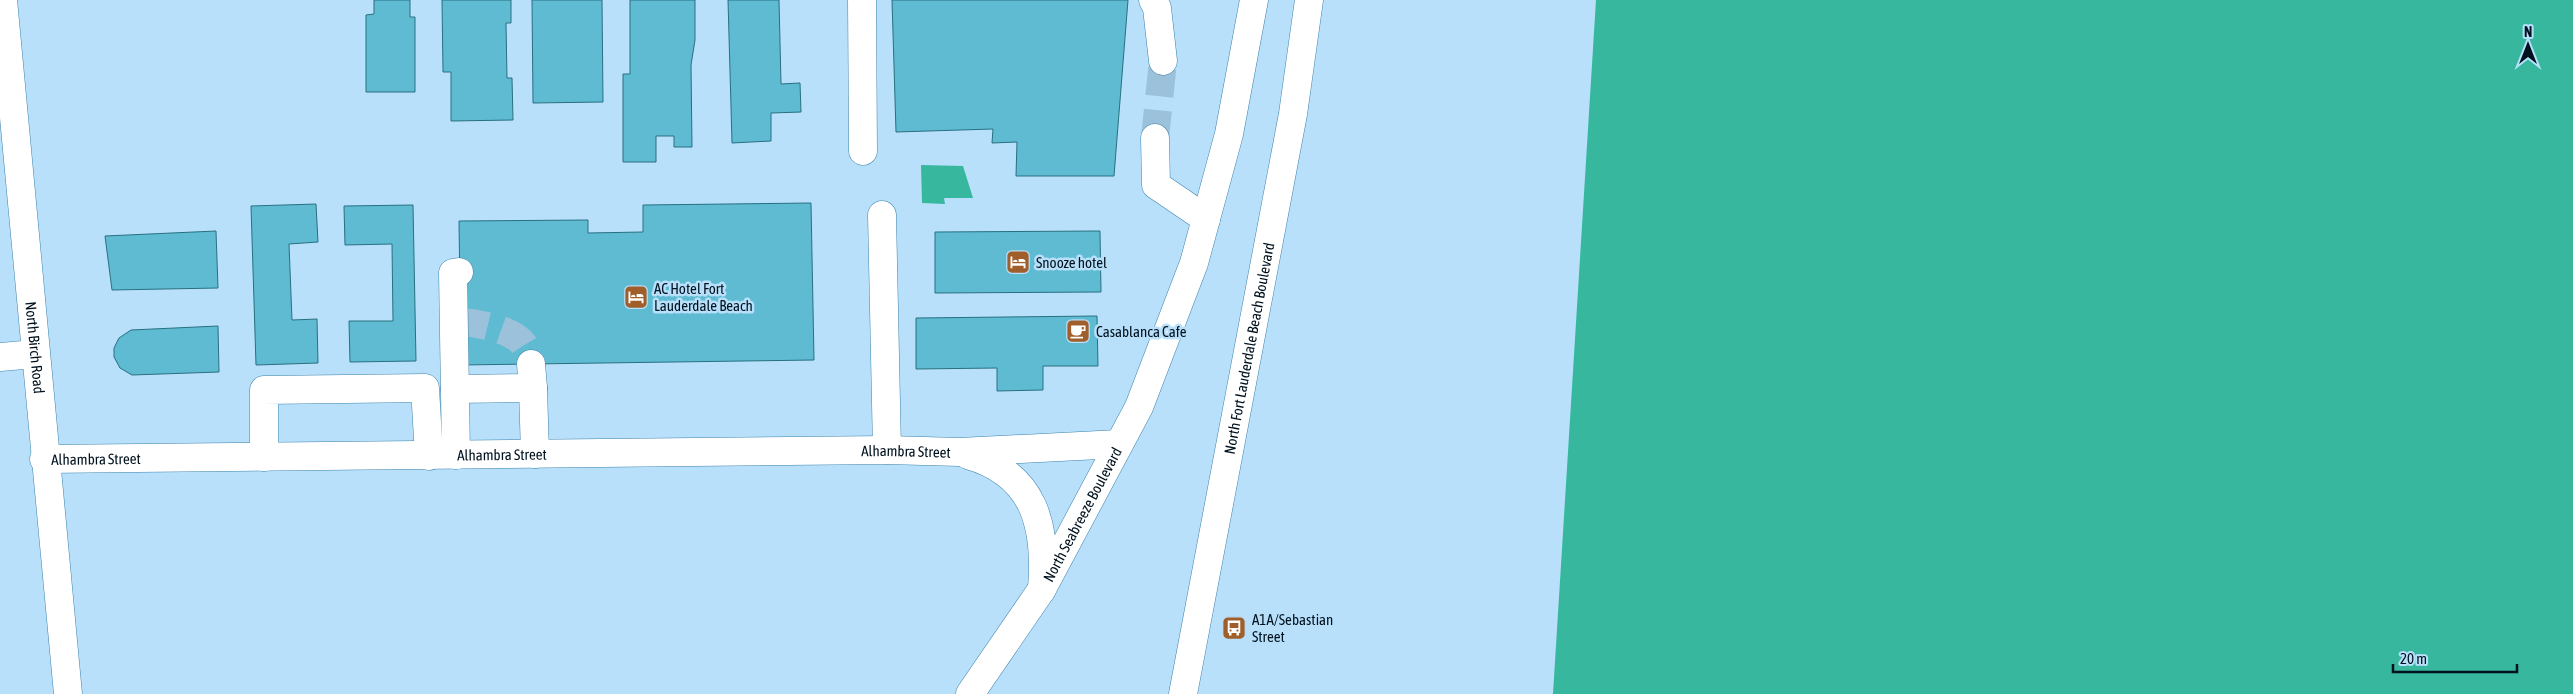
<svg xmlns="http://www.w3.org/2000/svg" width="2573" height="694" viewBox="0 0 2573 694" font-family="'Asap Condensed',sans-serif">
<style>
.water{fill:#36b79e}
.building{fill:#5fbbd2;stroke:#287081}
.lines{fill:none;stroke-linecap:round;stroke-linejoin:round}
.minor-tunnel{stroke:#9cc1da;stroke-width:28;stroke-dasharray:28 14;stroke-linecap:butt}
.minor-casing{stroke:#3e83ab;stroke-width:29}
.major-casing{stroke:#3e83ab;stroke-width:29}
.minor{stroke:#fff;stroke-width:28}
.major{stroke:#fff;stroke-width:28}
.labels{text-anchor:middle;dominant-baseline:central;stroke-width:5;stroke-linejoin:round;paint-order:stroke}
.poi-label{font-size:15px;fill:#00121e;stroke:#b8e0fb;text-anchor:start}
.street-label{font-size:15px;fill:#00121e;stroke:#b8e0fb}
</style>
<rect width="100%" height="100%" fill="#b8e0fb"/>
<path class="water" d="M1596,0H2573V694H1553Z
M921,165L963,166L973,198H944L945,204L922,203Z"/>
<path class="building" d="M374,0H410V17H415V92H366V15L374,14Z
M442,0H511V23H506L507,78H512L513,120L451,121V72H443Z
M532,0H602L603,102L533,103Z
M630,0H695V40L691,65L692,147H674V136H656V162H623V74H630Z
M728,0H779L781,84L800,83L801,112L771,113V141L732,143Z
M892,0H1128L1114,176H1016L1017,142L992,143L993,129L896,132Z
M811,203L814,360L461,365L459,221L588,220V233L643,232V205Z
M316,204L318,242L289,244L292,320L317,319L318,363L256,365L251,206Z
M413,205L416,361L350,362L349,321H393L392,244L345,245L344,206Z
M216,231L218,288L112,290L105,236Z
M1100,231L1101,292L935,293V232Z
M1097,316L1098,366H1043V390L997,391V368L916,369V318Z
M218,326L219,372L132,375L120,368L114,357V348L119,338L131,330Z"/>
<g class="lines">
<path class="minor-tunnel" d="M1155,138L1163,61
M460,322C478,323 513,329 524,345C527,350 529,358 531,364"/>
<g class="minor-casing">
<g id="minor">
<path id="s1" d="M3,0L68,694"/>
<path d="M862,0L863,151"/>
<path d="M1153,0L1157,8L1163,61"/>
<path d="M1155,138L1156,185L1206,219"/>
<path d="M882,215L887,450"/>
<path d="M0,357L35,354"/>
<path d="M531,364L533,388"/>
<path d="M455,389L533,388L535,454"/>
<path d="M456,455L453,273L459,272"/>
<path d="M968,455C1035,474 1047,526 1042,589"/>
<path d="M264,457V390L425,388L429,456"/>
<path id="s2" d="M44,459L887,450L960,452L1119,444"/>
</g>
</g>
<g class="major-casing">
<g id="major">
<path id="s3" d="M970,694L1042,589L1139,407L1194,263L1229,134L1254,0"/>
<path id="s4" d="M1183,694L1293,114L1309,0"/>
</g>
</g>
<use href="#minor" class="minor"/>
<use href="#major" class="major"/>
</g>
<defs>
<g id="hotel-square" transform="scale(1.25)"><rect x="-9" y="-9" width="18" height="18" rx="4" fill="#a05f2a" stroke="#b8e0fb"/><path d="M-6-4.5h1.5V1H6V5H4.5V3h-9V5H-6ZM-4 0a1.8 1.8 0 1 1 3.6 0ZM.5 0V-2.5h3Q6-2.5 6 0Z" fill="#fff"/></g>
<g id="cafe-square" transform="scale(1.25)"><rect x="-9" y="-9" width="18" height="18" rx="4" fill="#a05f2a" stroke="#b8e0fb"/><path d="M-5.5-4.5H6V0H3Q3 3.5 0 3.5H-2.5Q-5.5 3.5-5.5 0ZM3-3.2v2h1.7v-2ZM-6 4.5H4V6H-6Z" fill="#fff"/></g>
<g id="bus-square" transform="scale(1.25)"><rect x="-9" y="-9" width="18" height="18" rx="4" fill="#a05f2a" stroke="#b8e0fb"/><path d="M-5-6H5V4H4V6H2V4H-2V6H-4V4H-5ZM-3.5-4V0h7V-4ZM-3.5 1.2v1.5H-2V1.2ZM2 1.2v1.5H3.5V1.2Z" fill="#fff"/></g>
</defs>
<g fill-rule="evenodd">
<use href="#hotel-square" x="1018" y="262"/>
<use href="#hotel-square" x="636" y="297"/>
<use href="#cafe-square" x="1078" y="331"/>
<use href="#bus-square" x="1234" y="628"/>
</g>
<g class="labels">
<g class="poi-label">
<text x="1036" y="262">Snooze hotel</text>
<text x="654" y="288">AC Hotel Fort<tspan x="654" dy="17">Lauderdale Beach</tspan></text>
<text x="1096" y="331">Casablanca Cafe</text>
<text x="1252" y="619">A1A/Sebastian<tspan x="1252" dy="17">Street</tspan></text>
</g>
<g class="street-label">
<text stroke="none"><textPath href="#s1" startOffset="349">North Birch Road</textPath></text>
<text stroke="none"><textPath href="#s4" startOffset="352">North Fort Lauderdale Beach Boulevard</textPath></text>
<text stroke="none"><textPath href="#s2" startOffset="862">Alhambra Street</textPath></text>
<text stroke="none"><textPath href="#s2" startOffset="458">Alhambra Street</textPath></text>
<text stroke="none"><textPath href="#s2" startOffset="52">Alhambra Street</textPath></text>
<text stroke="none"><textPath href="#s3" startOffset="212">North Seabreeze Boulevard</textPath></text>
</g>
</g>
<g transform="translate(2528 45)" stroke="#b8e0fb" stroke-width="4" paint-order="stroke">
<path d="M0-4L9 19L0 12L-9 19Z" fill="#00121e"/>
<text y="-8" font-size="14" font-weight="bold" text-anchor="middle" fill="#00121e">N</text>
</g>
<path d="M2393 664v8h124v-8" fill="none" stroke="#00121e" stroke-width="2.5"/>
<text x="2400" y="664" font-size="15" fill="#00121e" stroke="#b8e0fb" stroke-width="4" paint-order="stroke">20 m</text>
</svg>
